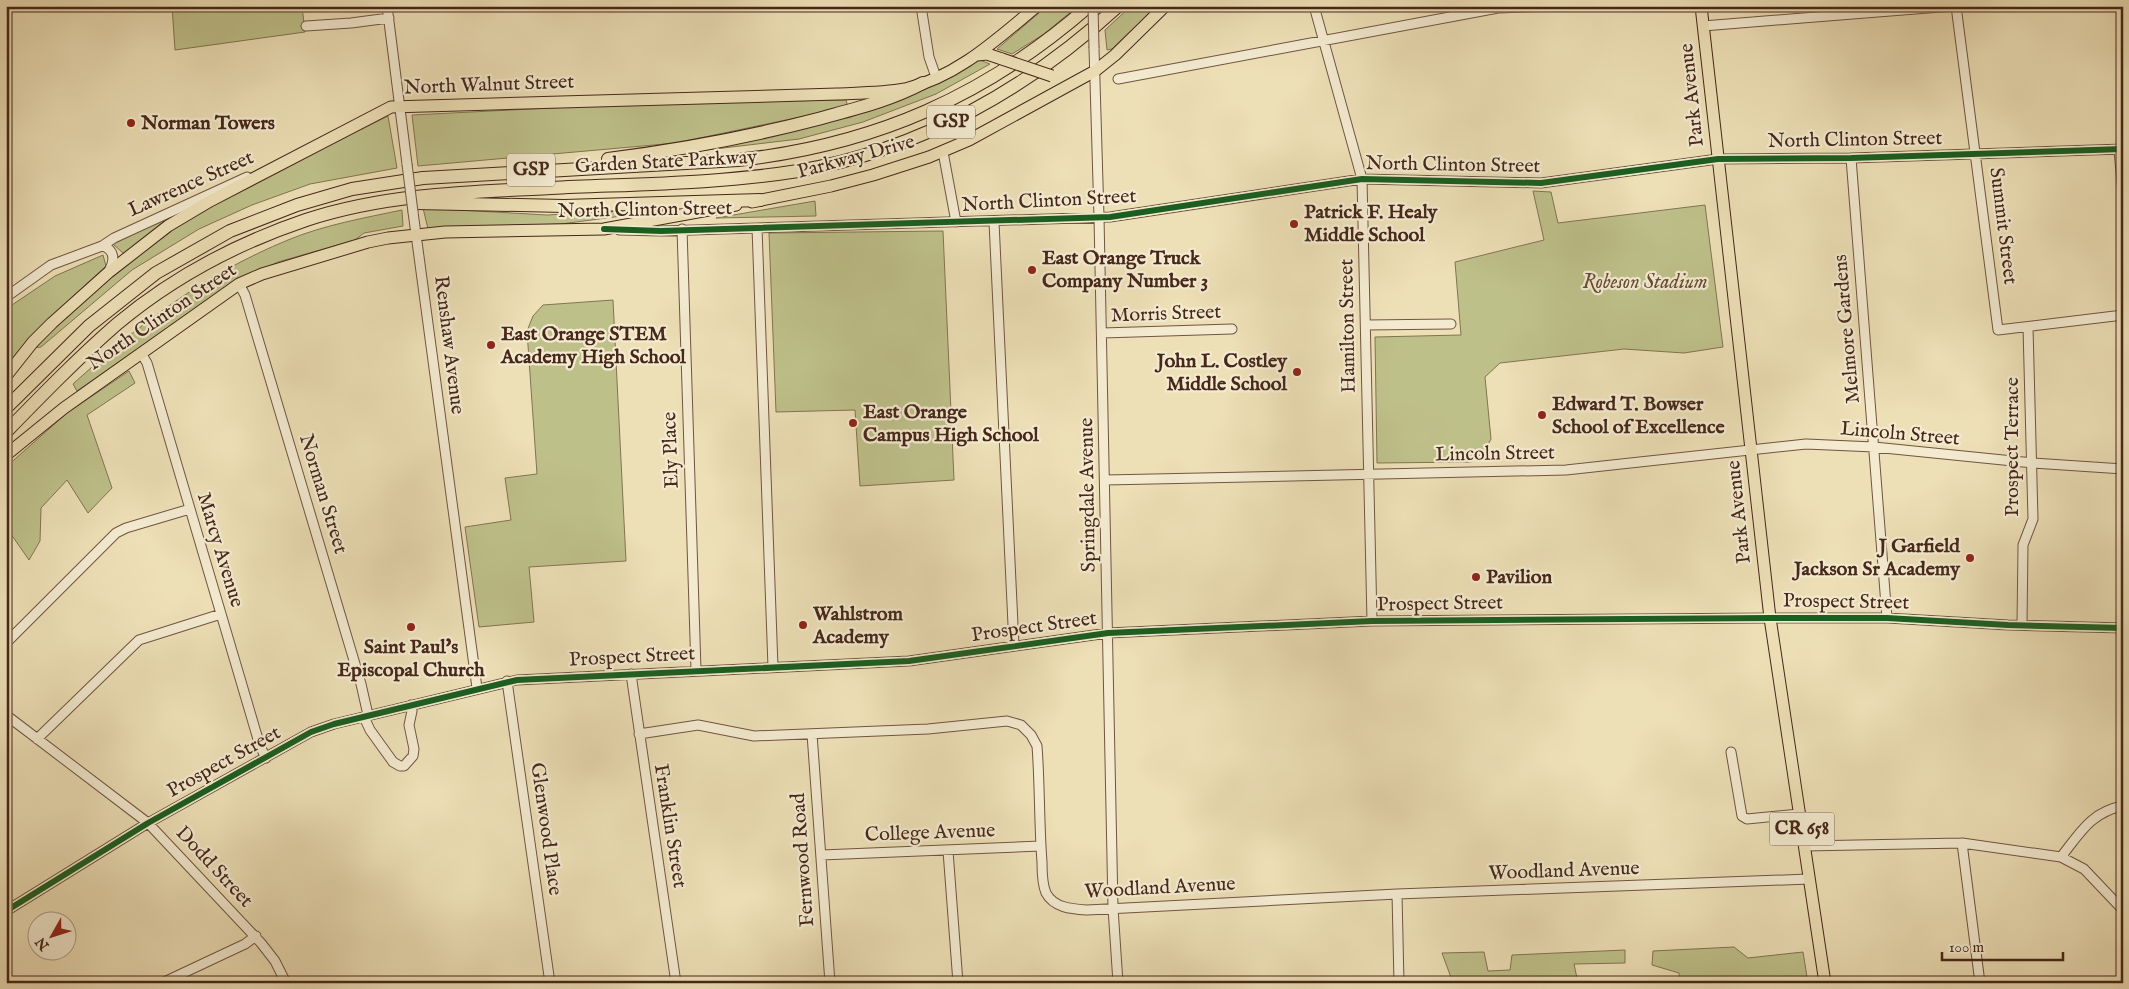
<svg xmlns="http://www.w3.org/2000/svg" width="2129" height="989" viewBox="0 0 2129 989" font-family="'IM FELL English',serif">
<style>
.green{fill:#bec08a;stroke:#827452}
.lines{fill:none;stroke-linecap:round;stroke-linejoin:round}
.minor-casing{stroke:#705541;stroke-width:11}
.major-casing{stroke:#46271a;stroke-width:13}
.highway-casing{stroke:#46271a;stroke-width:14}
.minor{stroke:#f3ead0;stroke-width:9}
.major{stroke:#eddfb6;stroke-width:11}
.highway{stroke:#eddfb6;stroke-width:12}
.minor-bridge-casing{stroke:#705541;stroke-width:11;stroke-linecap:butt}
.major-bridge-casing{stroke:#46271a;stroke-width:13;stroke-linecap:butt}
.minor-bridge{stroke:#f3ead0;stroke-width:9}
.major-bridge{stroke:#eddfb6;stroke-width:11}
.cycleway-casing{stroke:#f3ead0;stroke-width:9}
.cycleway{stroke:#1b5e20;stroke-width:6}
.poi-dot{fill:#8f2418;stroke:#f3ead0;stroke-width:2}
.labels{text-anchor:middle;dominant-baseline:central;stroke-width:4.5;stroke-linejoin:round;paint-order:stroke}
.shield{fill:#f3ead0;stroke:#7a6251;stroke-width:1}
.shield-label{font-size:19px;font-weight:bold;fill:#46271a}
.street-label{font-size:20px;fill:#46271a;stroke:#f3ead0}
.poi-label{font-size:20px;font-weight:bold;fill:#46271a;stroke:#f3ead0;text-anchor:start}
.park-label{font-size:20px;font-style:italic;fill:#644d36;stroke:#f3ead0}
</style>
<rect width="100%" height="100%" fill="#eddfb6"/>
<filter id="stains"><feTurbulence type="fractalNoise" baseFrequency=".004" numOctaves="4"/><feColorMatrix values="0 0 0 0 .2 0 0 0 0 .09 0 0 0 0 .02 0 0 0 .5 -.17"/></filter>
<radialGradient id="worn" r=".72"><stop offset=".6" stop-color="#630" stop-opacity="0"/><stop offset="1" stop-color="#630" stop-opacity=".3"/></radialGradient>
<path class="green" d="M172,6H302L305,32L175,50Z
M1047,6H1078L1044,34L1012,54L997,49Z
M1131,6H1157L1112,49L1107,50L1105,30Z
M980,60L990,64L936,94L863,122L799,139L698,151L929,87Z
M846,100L848,107L676,143L418,166L412,115L649,103Z
M388,116L397,168L310,184L252,205L199,229L132,270L41,347L33,348L88,297L166,232L219,200Z
M1533,191L1551,192L1558,223L1705,205L1723,347L1684,353L1624,349L1500,363L1485,377L1491,439L1484,452L1471,462L1377,463L1375,337L1461,335L1455,262L1544,240Z
M815,201L816,216L716,218Z
M690,207L561,224L428,229L423,208L547,215Z
M182,210L124,254L113,244Z
M402,210L403,226L364,233L355,240L278,262L230,284L77,391L73,384C139,324 205,274 288,240C324,225 364,218 402,210Z
M943,231L954,480L860,486L855,410L776,412L769,233Z
M103,255L106,266L69,300L6,365V309L55,276Z
M613,300L626,561L529,567L534,622L479,627L465,527L511,520L505,478L537,474L527,331L533,316L543,305Z
M129,371L135,383L87,415L112,488L88,513L67,480L41,508L40,541L29,560L6,527V467L67,413Z
M1734,947L1748,958L1803,952L1808,983H1680L1679,973L1652,965L1653,951Z
M1625,950V963L1574,964L1578,983H1453L1442,953L1484,952L1488,971L1510,970L1512,955Z"/>
<g class="lines">
<g class="minor-casing">
<path id="minor" d="M387,6L407,164
M921,6L929,57L936,77
M1314,6L1362,179L1372,621
M1956,6L1998,330L2123,315
M306,26L351,23L389,18
M1703,26L1953,6
M1094,48L1099,217L1113,908L1118,983
M1118,79L1498,8L1554,6
M2119,150L2123,195
M943,152L956,222
M1851,158L1887,618
M413,212L477,688
M994,222L1014,646
M757,228L773,667
M682,229L696,670
M619,230L661,231L1110,217L1362,179L1541,183L1718,159L1851,158L2123,149
M102,246C115,249 115,261 109,271
M239,284L245,295L361,684L368,715
M6,297L51,265L102,246L114,238L247,177
M1366,325L1451,324
M1102,333L1232,329
M141,353L147,363L260,746L266,758
M1105,480L1566,470L1806,444L1874,447L2033,463L2123,469
M2022,625L2023,545L2033,519L2028,327
M6,643L116,533L126,528L190,509
M631,674L676,983
M507,681L550,983
M6,715L148,823L261,943L275,961L286,983
M364,717L370,730L393,762L400,766H404L413,756L414,749L409,725L412,711L411,705
M639,734L698,725L754,736L928,729L1007,721L1021,725L1031,735L1037,746C1040,785 1039,824 1042,862C1042,872 1042,884 1046,893C1054,908 1072,909 1087,910L1397,894L1809,879
M812,734L830,983
M37,739L139,640L221,614
M1731,752L1742,816L1747,819L1799,814
M1962,843L1980,983
M1804,846L1962,843L2061,857L2084,869L2123,910
M948,851L958,983
M821,855L1040,846
M2061,857C2080,833 2091,812 2123,806
M1397,894L1399,983
M6,911L148,823L311,732L334,724L517,680L909,661L1108,633L1372,621L1770,618H1887L2008,625L2123,628
M162,983L245,944L256,936"/>
</g>
<g class="major-casing">
<path id="major" d="M1701,6L1770,618L1825,983
M977,55L987,54L1002,59
M752,202L831,186L873,175L929,157L969,140L1095,71L1115,55L1165,6
M6,376L33,342L52,323L109,272L168,226L210,201L391,107L837,94C859,93 883,93 905,89C957,77 997,39 1037,6
M6,455L64,408L239,284L262,274L368,242L388,238L445,232L604,229L736,205"/>
</g>
<g class="highway-casing">
<path id="highway" d="M608,159C679,150 749,137 818,119C854,109 889,101 923,83
M417,203L564,206L760,200
M6,408L89,326L156,273L230,231L297,205L352,189L423,178L738,160C875,145 986,96 1089,6
M6,432C42,395 78,358 117,324C172,278 238,243 306,220C385,194 468,192 551,188C633,184 716,184 798,171C920,150 1028,89 1118,6"/>
</g>
<use href="#minor" class="minor"/>
<use href="#major" class="major"/>
<use href="#highway" class="highway"/>
<g class="minor-bridge-casing">
<path id="minor-bridge" d="M1093,6L1094,48
M407,164L413,212"/>
</g>
<g class="major-bridge-casing">
<path id="major-bridge" d="M1002,59L1052,76"/>
</g>
<use href="#minor-bridge" class="minor-bridge"/>
<use href="#major-bridge" class="major-bridge"/>
<g class="cycleway-casing">
<path id="cycleway" d="M604,229L661,231L1110,217L1362,179L1541,183L1718,159L1851,158L2123,149
M6,911L148,823L311,732L334,724L517,680L909,661L1108,633L1372,621L1770,618H1887L2008,625L2123,628"/>
</g>
<use href="#cycleway" class="cycleway"/>
</g>
<g class="poi-dot">
<circle cx="131" cy="123" r="5"/>
<circle cx="1294" cy="224" r="5"/>
<circle cx="1032" cy="270" r="5"/>
<circle cx="491" cy="345" r="5"/>
<circle cx="1297" cy="372" r="5"/>
<circle cx="1542" cy="415" r="5"/>
<circle cx="853" cy="423" r="5"/>
<circle cx="1970" cy="558" r="5"/>
<circle cx="1476" cy="577" r="5"/>
<circle cx="803" cy="625" r="5"/>
<circle cx="411" cy="627" r="5"/>
</g>
<g class="labels">
<g class="shield">
<rect x="927" y="105.5" width="48" height="33" rx="4"/>
<rect x="507" y="153.5" width="48" height="33" rx="4"/>
<rect x="1769.5" y="812.5" width="65" height="33" rx="4"/>
</g>
<g class="shield-label">
<text x="951" y="122">GSP</text>
<text x="531" y="170">GSP</text>
<text x="1802" y="829">CR 658</text>
</g>
<g class="street-label">
<text transform="translate(489 85) rotate(-2)">North Walnut Street</text>
<text transform="translate(1692 95) rotate(-96)">Park Avenue</text>
<text transform="translate(1855 140) rotate(-1)">North Clinton Street</text>
<text transform="translate(856 157) rotate(-15)">Parkway Drive</text>
<text transform="translate(666 162) rotate(-3)">Garden State Parkway</text>
<text transform="translate(1453 165) rotate(1)">North Clinton Street</text>
<text transform="translate(191 184) rotate(-24)">Lawrence Street</text>
<text transform="translate(1049 201) rotate(-3)">North Clinton Street</text>
<text transform="translate(645 210) rotate(-1)">North Clinton Street</text>
<text transform="translate(2003 226) rotate(83)">Summit Street</text>
<text transform="translate(1166 314) rotate(-2)">Morris Street</text>
<text transform="translate(162 317) rotate(-34)">North Clinton Street</text>
<text transform="translate(1348 326) rotate(-91)">Hamilton Street</text>
<text transform="translate(1847 329) rotate(-95)">Melmore Gardens</text>
<text transform="translate(449 345) rotate(83)">Renshaw Avenue</text>
<text transform="translate(1900 434) rotate(5)">Lincoln Street</text>
<text transform="translate(2012 447) rotate(-90)">Prospect Terrace</text>
<text transform="translate(671 450) rotate(-92)">Ely Place</text>
<text transform="translate(1495 454) rotate(-1)">Lincoln Street</text>
<text transform="translate(323 494) rotate(73)">Norman Street</text>
<text transform="translate(1088 495) rotate(-91)">Springdale Avenue</text>
<text transform="translate(1739 512) rotate(-96)">Park Avenue</text>
<text transform="translate(220 550) rotate(73)">Marcy Avenue</text>
<text transform="translate(1846 602) rotate(1)">Prospect Street</text>
<text transform="translate(1440 604) rotate(-1)">Prospect Street</text>
<text transform="translate(1034 627) rotate(-8)">Prospect Street</text>
<text transform="translate(632 657) rotate(-3)">Prospect Street</text>
<text transform="translate(224 762) rotate(-29)">Prospect Street</text>
<text transform="translate(670 826) rotate(81)">Franklin Street</text>
<text transform="translate(546 829) rotate(82)">Glenwood Place</text>
<text transform="translate(930 833) rotate(-2)">College Avenue</text>
<text transform="translate(803 860) rotate(-94)">Fernwood Road</text>
<text transform="translate(214 867) rotate(47)">Dodd Street</text>
<text transform="translate(1564 871) rotate(-2)">Woodland Avenue</text>
<text transform="translate(1160 888) rotate(-3)">Woodland Avenue</text>
</g>
<g class="poi-label">
<text x="141" y="123">Norman Towers</text>
<text x="1304" y="212">Patrick F. Healy<tspan x="1304" dy="23">Middle School</tspan></text>
<text x="1042" y="258">East Orange Truck<tspan x="1042" dy="23">Company Number 3</tspan></text>
<text x="501" y="334">East Orange STEM<tspan x="501" dy="23">Academy High School</tspan></text>
<text x="1287" y="361" text-anchor="end">John L. Costley<tspan x="1287" dy="23">Middle School</tspan></text>
<text x="1552" y="404">Edward T. Bowser<tspan x="1552" dy="23">School of Excellence</tspan></text>
<text x="863" y="412">East Orange<tspan x="863" dy="23">Campus High School</tspan></text>
<text x="1960" y="546" text-anchor="end">J Garfield<tspan x="1960" dy="23">Jackson Sr Academy</tspan></text>
<text x="1486" y="577">Pavilion</text>
<text x="813" y="614">Wahlstrom<tspan x="813" dy="23">Academy</tspan></text>
<text x="411" y="647" text-anchor="middle">Saint Paul's<tspan x="411" dy="23">Episcopal Church</tspan></text>
</g>
<g class="park-label">
<text x="1645" y="282">Robeson Stadium</text>
</g>
</g>
<rect width="2129" height="989" fill="none" stroke="#eddfb6" stroke-width="25"/>
<rect x="8" y="8" width="2114" height="974" fill="none" stroke="#46271a" stroke-width="2.5"/>
<rect x="12" y="12" width="2104" height="964" fill="none" stroke="#46271a"/>
<g transform="translate(52 936) rotate(231)"><circle r="24" fill="#f3ead0" stroke="#ae9c87"/>
<path d="M0-4L9 19L0 12L-9 19Z" fill="#8f2418"/>
<text y="-8" font-size="14" font-weight="bold" text-anchor="middle" fill="#46271a">N</text>
</g>
<path d="M1942 952v8h121v-8" fill="none" stroke="#46271a" stroke-width="2.5"/>
<text x="1949" y="952" font-size="15" fill="#46271a" stroke="#f3ead0" stroke-width="4" paint-order="stroke">100 m</text>
<rect width="100%" height="100%" filter="url(#stains)"/>
<rect width="100%" height="100%" fill="url(#worn)"/>
</svg>
